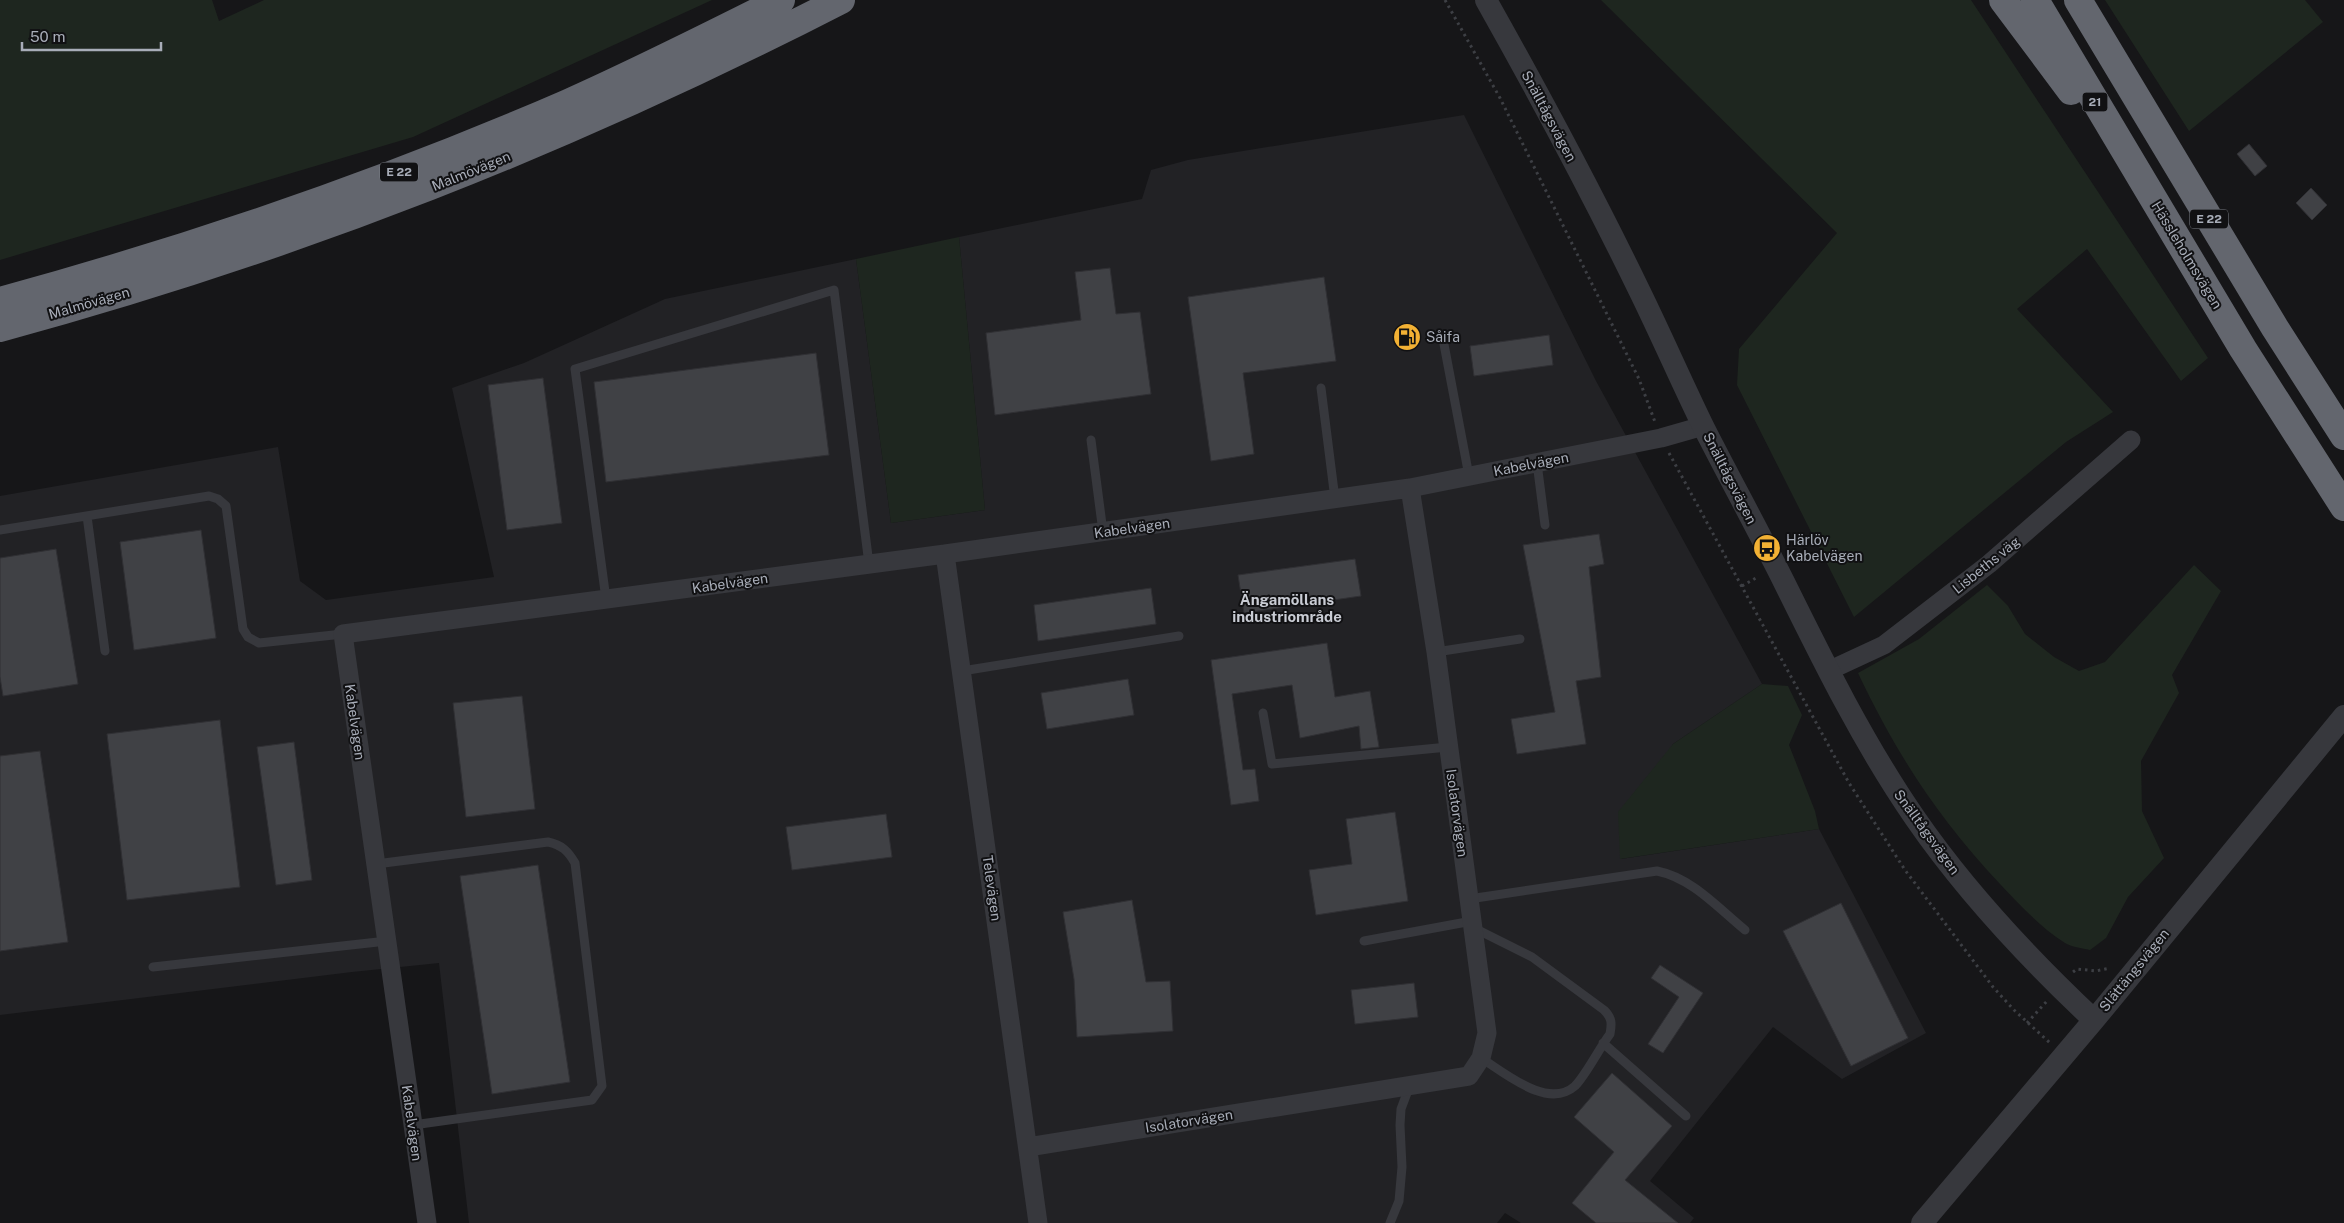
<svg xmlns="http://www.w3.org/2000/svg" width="2344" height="1223" viewBox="0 0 2344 1223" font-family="'Public Sans',sans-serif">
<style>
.built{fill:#222225}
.green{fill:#1e261f}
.building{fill:#404145;stroke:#303034}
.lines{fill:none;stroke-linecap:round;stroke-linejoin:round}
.path{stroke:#3d3f44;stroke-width:3;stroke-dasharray:2.5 4;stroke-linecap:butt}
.service{stroke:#37383d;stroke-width:9}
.minor{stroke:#37383d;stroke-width:19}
.tertiary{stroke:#37383d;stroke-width:22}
.motorway{stroke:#63666e;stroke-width:28}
.labels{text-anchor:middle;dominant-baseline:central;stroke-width:4;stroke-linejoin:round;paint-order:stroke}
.shield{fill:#111113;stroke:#7b7e86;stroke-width:1}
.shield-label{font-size:12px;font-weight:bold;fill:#a8adb8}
.street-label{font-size:14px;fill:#a8adb8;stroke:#111113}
.poi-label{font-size:14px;fill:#a8adb8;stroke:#111113;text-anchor:start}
.neighbourhood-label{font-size:15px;font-weight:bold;fill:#c9ccd4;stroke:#111113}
</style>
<rect width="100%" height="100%" fill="#161618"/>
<path class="built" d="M1464,115L1596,381L1762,684L1673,744L1621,859L1819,829L1926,1033L1842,1079L1773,1027L1650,1181L1694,1218L1690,1223H1521L1505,1213L1497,1223H469L439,963L352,972L0,1015V496L278,447L300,581L326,600L494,577L452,388L524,363L665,299L856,259L891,523L985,510L959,237L1142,199L1151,170L1188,160Z"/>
<path class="green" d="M0,0H212L219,21L264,0H712L413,137L0,260Z
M1601,0H1971L2208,358L2181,381L2087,249L2017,309L2113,412L2066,442L1854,617L1737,385L1739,349L1837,233Z
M2105,0H2305L2323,22L2189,131Z
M959,237L985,510L891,523L856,259Z
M2194,565L2221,591L2172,675L2179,693L2141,761L2142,811L2164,858L2128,897L2106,938L2090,950C2082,948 2071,947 2065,943C2041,928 2019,904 2000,884C1938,818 1897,755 1858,673L1919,639L1987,585L2008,606L2025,634L2054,657L2079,671L2105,662Z
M1762,684L1788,686L1802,715L1789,745L1815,811L1819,829L1620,859L1618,812L1673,744Z"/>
<path class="building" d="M2249,144L2267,166L2255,176L2237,154Z
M2311,188L2327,205L2312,220L2296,203Z
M1110,268L1116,314L1140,312L1151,394L995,415L986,333L1081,320L1075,272Z
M1324,277L1336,361L1243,373L1254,454L1211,461L1188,297Z
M1549,335L1553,365L1474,376L1470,346Z
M816,353L829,455L606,482L594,382Z
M543,378L562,523L507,530L488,385Z
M201,530L216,638L134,650L120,542Z
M1599,534L1604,564L1589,567L1601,677L1576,681L1586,744L1517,754L1511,719L1555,712L1523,545Z
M56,549L78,684L3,696L0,677V558Z
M1355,559L1361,596L1244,613L1238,575Z
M1151,588L1156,624L1038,641L1034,605Z
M1327,643L1335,697L1370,691L1379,747L1361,749L1359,726L1300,738L1292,685L1232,694L1243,770L1255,769L1259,801L1231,805L1211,660Z
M1128,679L1134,715L1047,729L1041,693Z
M522,696L535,809L466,817L453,703Z
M220,720L240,887L127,900L107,734Z
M294,742L312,880L276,885L257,747Z
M40,751L68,942L0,951V756Z
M1395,812L1408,901L1316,915L1309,870L1352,864L1346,819Z
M886,814L892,857L792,870L786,827Z
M538,865L570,1082L492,1094L460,876Z
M1132,900L1146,982L1170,981L1173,1031L1077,1037L1074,979L1063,912Z
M1841,903L1908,1038L1851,1066L1783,931Z
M1660,965L1703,993L1663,1053L1648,1044L1679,997L1651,978Z
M1414,983L1418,1017L1355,1024L1351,990Z
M1612,1073L1672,1126L1625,1180L1678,1223H1596L1572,1203L1614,1152L1574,1117Z"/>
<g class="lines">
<path class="path" d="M1445,0L1500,98L1639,379L1655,422
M1669,453L1849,783L1905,870L1993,987L2014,1010L2050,1043
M1742,586L1756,578
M2073,972L2077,969L2096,971L2110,968
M2027,1023L2047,1001"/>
<path class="service" d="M1443,339L1469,476
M1321,388L1335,499
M1091,440L1103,532
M1537,463L1545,525
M87,516L105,651
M0,530L209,496L218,499L226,506L243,629L248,637L259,643L343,634
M606,599L575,369L834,290L869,564
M1436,652L1520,639
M962,671L1179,636
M1263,713L1272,764L1448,747
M376,864L548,842C562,845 568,851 575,863L602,1086L592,1100L413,1125
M1469,899L1657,871C1692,878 1718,908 1745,930
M1474,928L1532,957L1604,1010C1612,1018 1612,1023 1610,1034C1600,1047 1586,1075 1575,1086C1548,1110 1505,1073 1481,1058
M1364,941L1472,921
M153,967L387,941
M1603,1043L1686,1116
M1390,1223L1399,1201L1402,1167L1400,1125L1401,1109L1410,1085"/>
<path class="minor" d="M945,554L1038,1223
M1828,671L1884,645L1989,564L2131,440
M1028,1147L1469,1076L1481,1058L1487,1033L1436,652L1410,488
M427,1223L343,634L945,554L1410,488L1661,438L1703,426"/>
<path class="tertiary" d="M1486,0C1540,96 1592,193 1640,292C1662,337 1682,383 1704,428C1730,479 1758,530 1784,582C1824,663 1864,744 1915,818C1966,892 2028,958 2094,1020
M1922,1223L2094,1020L2344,716"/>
<path class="motorway" d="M2003,0L2071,91
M2035,0L2243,349L2344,507
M2078,0L2275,328L2344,436
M0,301C194,248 384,183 568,103C640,71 711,35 781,0
M0,328C295,248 569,140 841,0"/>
</g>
<defs>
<g id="fuel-disc" transform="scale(1.4375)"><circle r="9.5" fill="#f2b134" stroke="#111113"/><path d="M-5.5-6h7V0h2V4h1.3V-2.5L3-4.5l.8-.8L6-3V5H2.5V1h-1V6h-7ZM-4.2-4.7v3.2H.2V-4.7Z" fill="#111"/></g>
<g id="bus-disc" transform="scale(1.4375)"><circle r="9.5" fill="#f2b134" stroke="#111113"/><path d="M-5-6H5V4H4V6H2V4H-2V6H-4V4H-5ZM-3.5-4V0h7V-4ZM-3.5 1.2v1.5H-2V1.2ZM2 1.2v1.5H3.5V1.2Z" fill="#111"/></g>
</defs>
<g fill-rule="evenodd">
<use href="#fuel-disc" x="1407" y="337"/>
<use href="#bus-disc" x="1767" y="548"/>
</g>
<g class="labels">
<g class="shield">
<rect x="2082.5" y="92.5" width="25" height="19" rx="4"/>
<rect x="380" y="162.5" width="38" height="19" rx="4"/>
<rect x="2190" y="209.5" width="38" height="19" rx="4"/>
</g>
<g class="shield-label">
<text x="2095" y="102">21</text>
<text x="399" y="172">E 22</text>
<text x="2209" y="219">E 22</text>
</g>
<g class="street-label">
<text transform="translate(1549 116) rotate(62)">Snälltågsvägen</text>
<text transform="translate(471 171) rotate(-22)">Malmövägen</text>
<text transform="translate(2187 255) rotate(59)">Hässleholmsvägen</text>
<text transform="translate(89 303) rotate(-16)">Malmövägen</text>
<text transform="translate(1531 464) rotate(-11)">Kabelvägen</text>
<text transform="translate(1730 478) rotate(63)">Snälltågsvägen</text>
<text transform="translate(1132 528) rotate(-8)">Kabelvägen</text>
<text transform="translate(1986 565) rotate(-39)">Lisbeths väg</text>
<text transform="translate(730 583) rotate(-8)">Kabelvägen</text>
<text transform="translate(355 722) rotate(82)">Kabelvägen</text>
<text transform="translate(1457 813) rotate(82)">Isolatorvägen</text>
<text transform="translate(1927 832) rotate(54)">Snälltågsvägen</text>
<text transform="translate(992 888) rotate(82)">Televägen</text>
<text transform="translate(2134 970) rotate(-51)">Slättängsvägen</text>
<text transform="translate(1189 1121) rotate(-9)">Isolatorvägen</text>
<text transform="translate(412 1123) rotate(82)">Kabelvägen</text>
</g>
<g class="poi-label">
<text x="1426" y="337">Såifa</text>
<text x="1786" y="540">Härlöv<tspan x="1786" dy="16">Kabelvägen</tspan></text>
</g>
<g class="neighbourhood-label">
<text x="1287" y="599">Ängamöllans<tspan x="1287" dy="17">industriområde</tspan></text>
</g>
</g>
<path d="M22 42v8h139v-8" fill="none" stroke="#a8adb8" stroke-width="2.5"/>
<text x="30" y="42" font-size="15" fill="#a8adb8" stroke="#111113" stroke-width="4" paint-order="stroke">50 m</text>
</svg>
